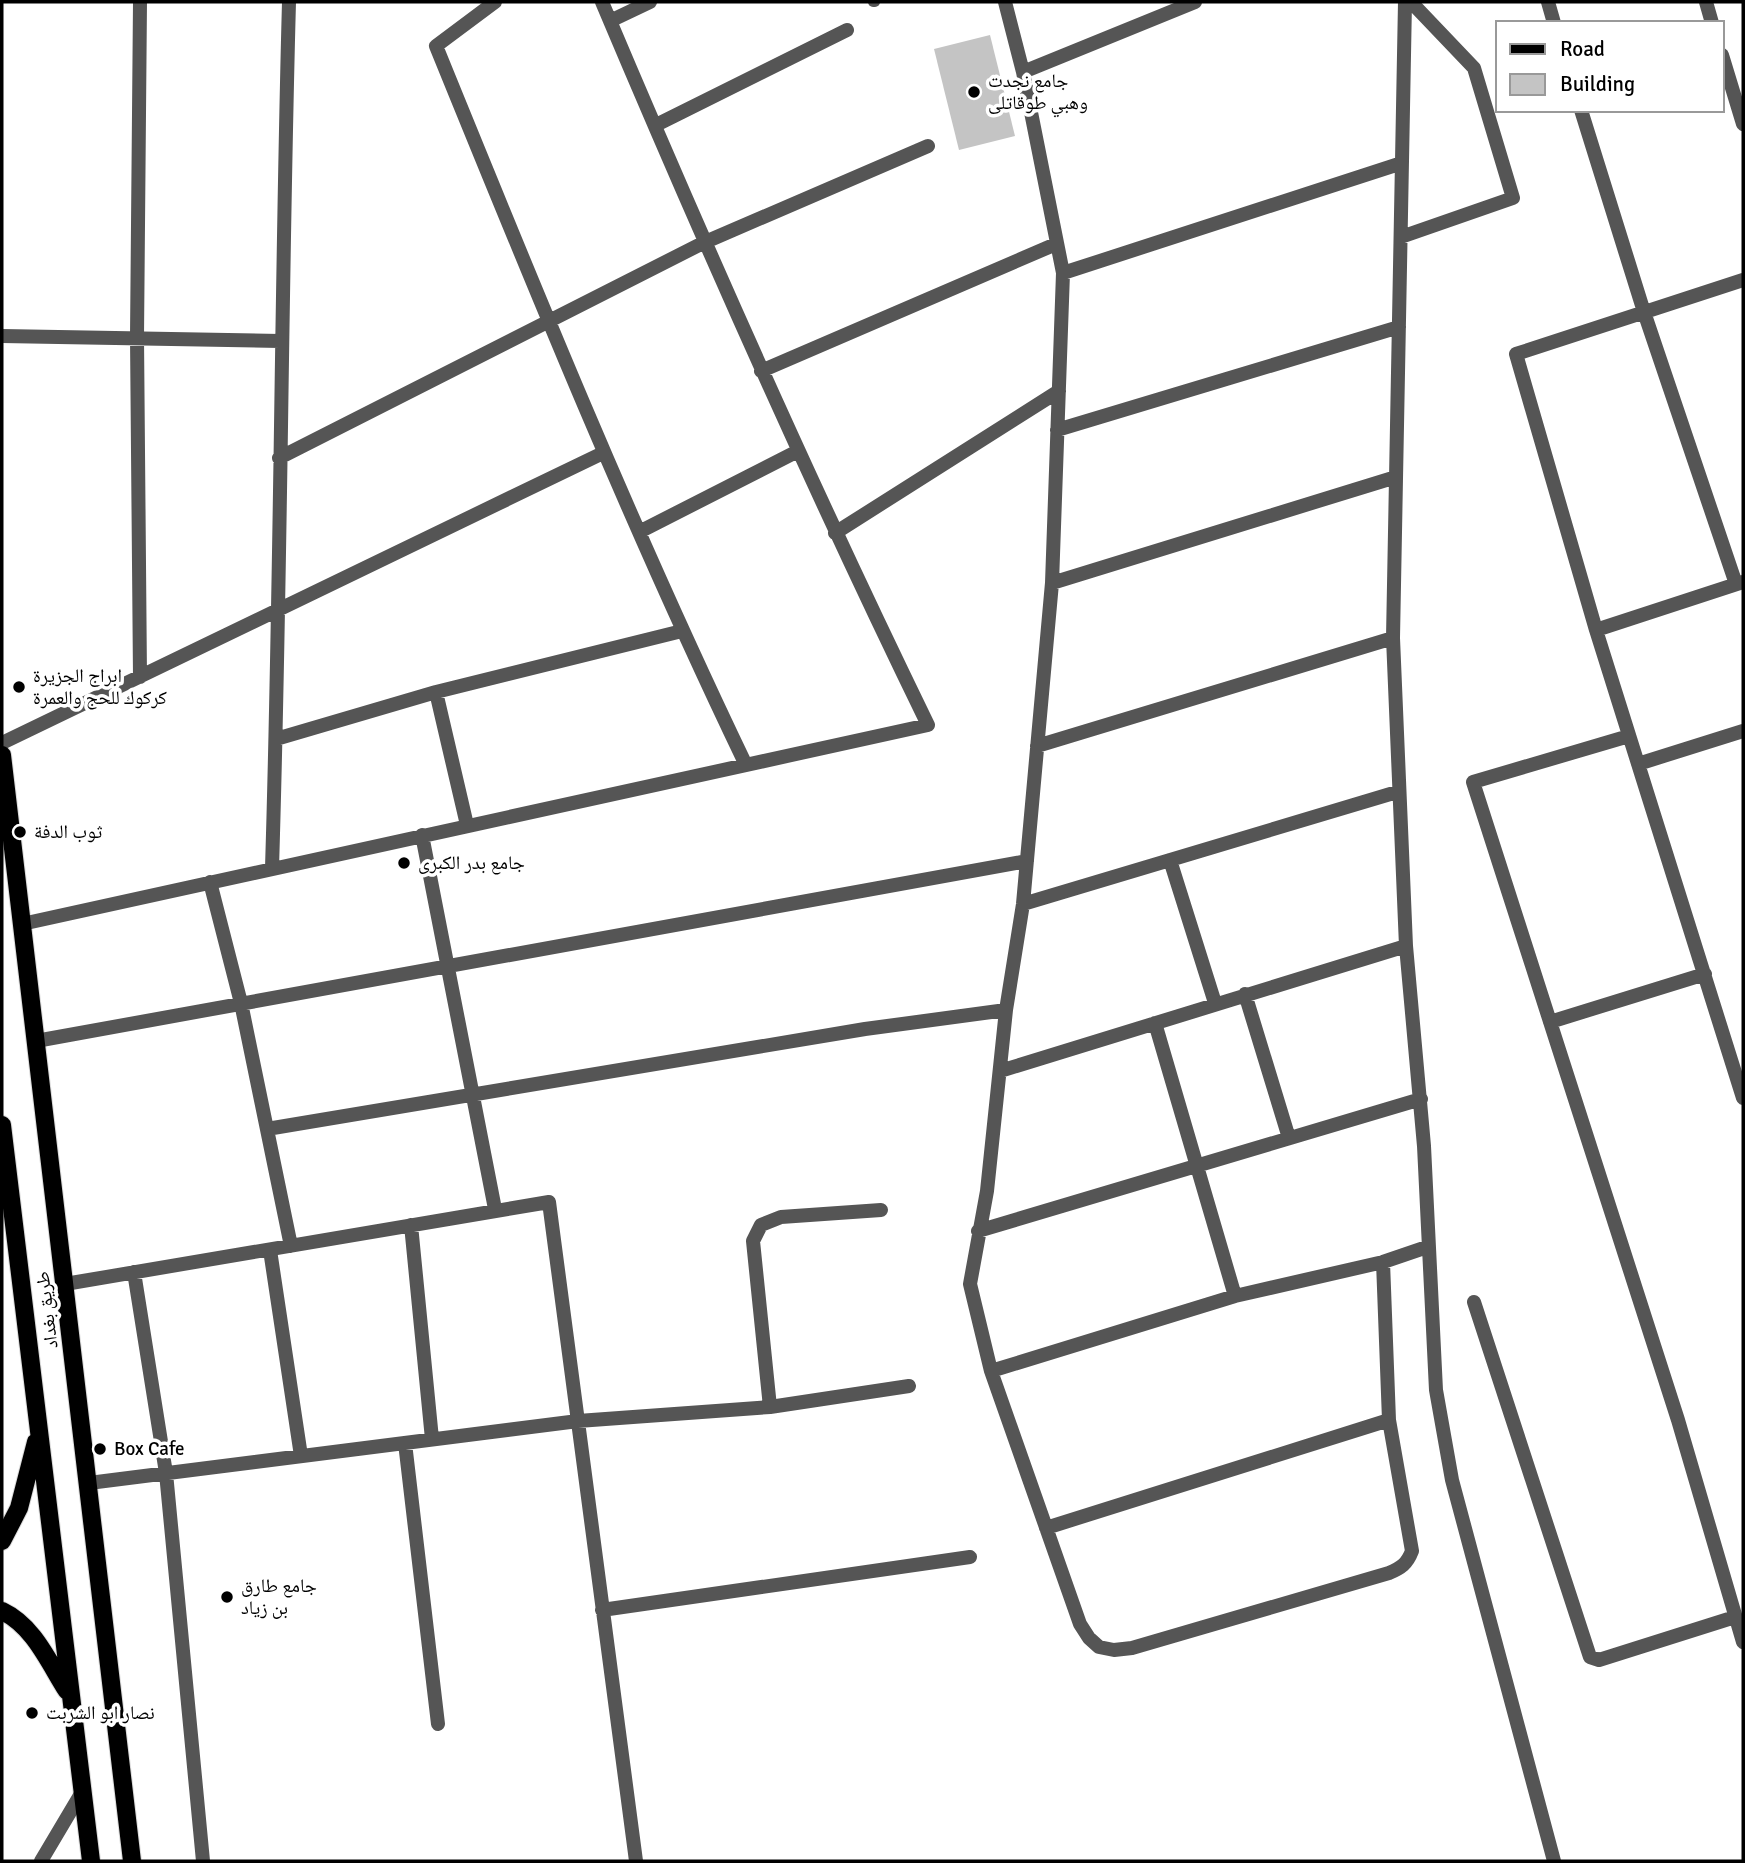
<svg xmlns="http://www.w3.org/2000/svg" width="1745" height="1863" viewBox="0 0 1745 1863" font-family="Signika,'Noto Naskh Arabic',sans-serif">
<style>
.building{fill:#c4c4c4}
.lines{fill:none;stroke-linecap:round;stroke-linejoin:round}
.primary-casing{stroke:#dbdbdb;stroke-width:20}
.lane{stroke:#555;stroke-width:10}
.street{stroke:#555;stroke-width:14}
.primary{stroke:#000;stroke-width:18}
.poi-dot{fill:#000;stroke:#fff;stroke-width:2.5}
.labels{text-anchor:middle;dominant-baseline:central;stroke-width:7;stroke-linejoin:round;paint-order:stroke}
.poi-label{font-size:19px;fill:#000;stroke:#fff;text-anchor:start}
.street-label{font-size:19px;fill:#000;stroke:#fff}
</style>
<rect width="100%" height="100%" fill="#fff"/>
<path class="building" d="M990,35L1015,136L959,150L934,49Z"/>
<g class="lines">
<g class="primary-casing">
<path id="primary" d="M2,755L132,1861
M2,1125L91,1861
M2,1541L19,1508L36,1442
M2,1611C34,1626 49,1663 67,1691"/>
</g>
<path class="lane" d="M873,2H875"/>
<path class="street" d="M495,2L436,46C534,287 632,528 745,763
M1005,2L1023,72L1063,273L1052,583L1023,904L1006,1010L987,1191L970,1284L991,1371L1080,1624L1089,1638L1099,1647L1114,1650L1132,1648L1389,1573C1401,1568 1407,1564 1412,1551L1389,1420L1383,1262
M1405,2L1393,638L1406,946L1424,1146L1436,1390L1452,1480L1554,1861
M1548,2L1554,23
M1706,2L1712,23
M610,21L650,2
M1722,55L1743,124
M1023,72L1195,2
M1581,110L1644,312L1736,584
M656,125L847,30
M1401,237L1513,198L1474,68L1411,2
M1063,273L1402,163
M1743,280L1516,354L1596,630L1743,1098
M2,336L280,341
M761,371L1056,244
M1057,430L1399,327
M279,458L703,243L928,146
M641,531L798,451
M835,533L1059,391
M1052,583L1396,477
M1596,630L1743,582
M140,677L137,337L140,2
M436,692L467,825
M1629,736L1473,782L1678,1420L1743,1642
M276,739L436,692L682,631
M2,743L603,453
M1037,746L1393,638
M1638,764L1743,731
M422,835L495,1209
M1170,860L1215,1003
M272,868C281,580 281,291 289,2
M210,882L241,1003L291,1246
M1023,904L1397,792
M22,924L928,725C812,487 705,246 602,2
M1245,994L1289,1138
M1550,1022L1705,974
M1155,1023L1235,1296
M36,1041L1027,861
M1000,1071L1406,946
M267,1129L865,1029L1006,1010
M411,1225L432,1439
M978,1231L1421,1099
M270,1250L301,1456
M134,1272L166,1473L203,1861
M65,1284L549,1202L636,1861
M1474,1302L1590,1657L1599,1660L1735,1617
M991,1371L1235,1296L1383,1262L1427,1247
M770,1407L753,1241L761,1225L781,1217L881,1210
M405,1443L438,1724
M89,1483L578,1421L770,1407L909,1386
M1046,1528L1389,1420
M602,1610L970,1557
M41,1861L82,1792"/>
<use href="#primary" class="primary"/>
</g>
<g class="poi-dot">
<circle cx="974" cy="92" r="7"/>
<circle cx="19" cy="687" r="7"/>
<circle cx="20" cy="832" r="7"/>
<circle cx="404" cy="863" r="7"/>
<circle cx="100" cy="1449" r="7"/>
<circle cx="227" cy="1597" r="7"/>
<circle cx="32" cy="1713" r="7"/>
</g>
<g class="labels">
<g class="poi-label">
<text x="988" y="81">جامع نجدت<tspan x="988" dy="22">وهبي طوقاتلى</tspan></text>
<text x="33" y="676">ابراج الجزيرة<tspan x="33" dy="22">كركوك للحج والعمرة</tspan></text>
<text x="34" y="832">ثوب الدفة</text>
<text x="418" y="863">جامع بدر الكبرى</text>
<text x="114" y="1449">Box Cafe</text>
<text x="241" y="1586">جامع طارق<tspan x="241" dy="22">بن زياد</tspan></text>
<text x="46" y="1713">نصار ابو الشربت</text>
</g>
<g class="street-label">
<text transform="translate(47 1310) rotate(-97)">طريق بغداد</text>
</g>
</g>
<rect width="1745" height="1863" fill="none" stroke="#000000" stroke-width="7"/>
<rect x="1496" y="21" width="228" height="91" fill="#ffffff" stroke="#999999" stroke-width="2"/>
<rect x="1510" y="44" width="35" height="10" fill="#000000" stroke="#999999" stroke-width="2"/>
<text x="1560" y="56" font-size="21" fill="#000000">Road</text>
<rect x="1510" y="74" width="35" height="21" fill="#c4c4c4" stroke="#999999" stroke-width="2"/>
<text x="1560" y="91" font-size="21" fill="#000000">Building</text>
</svg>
